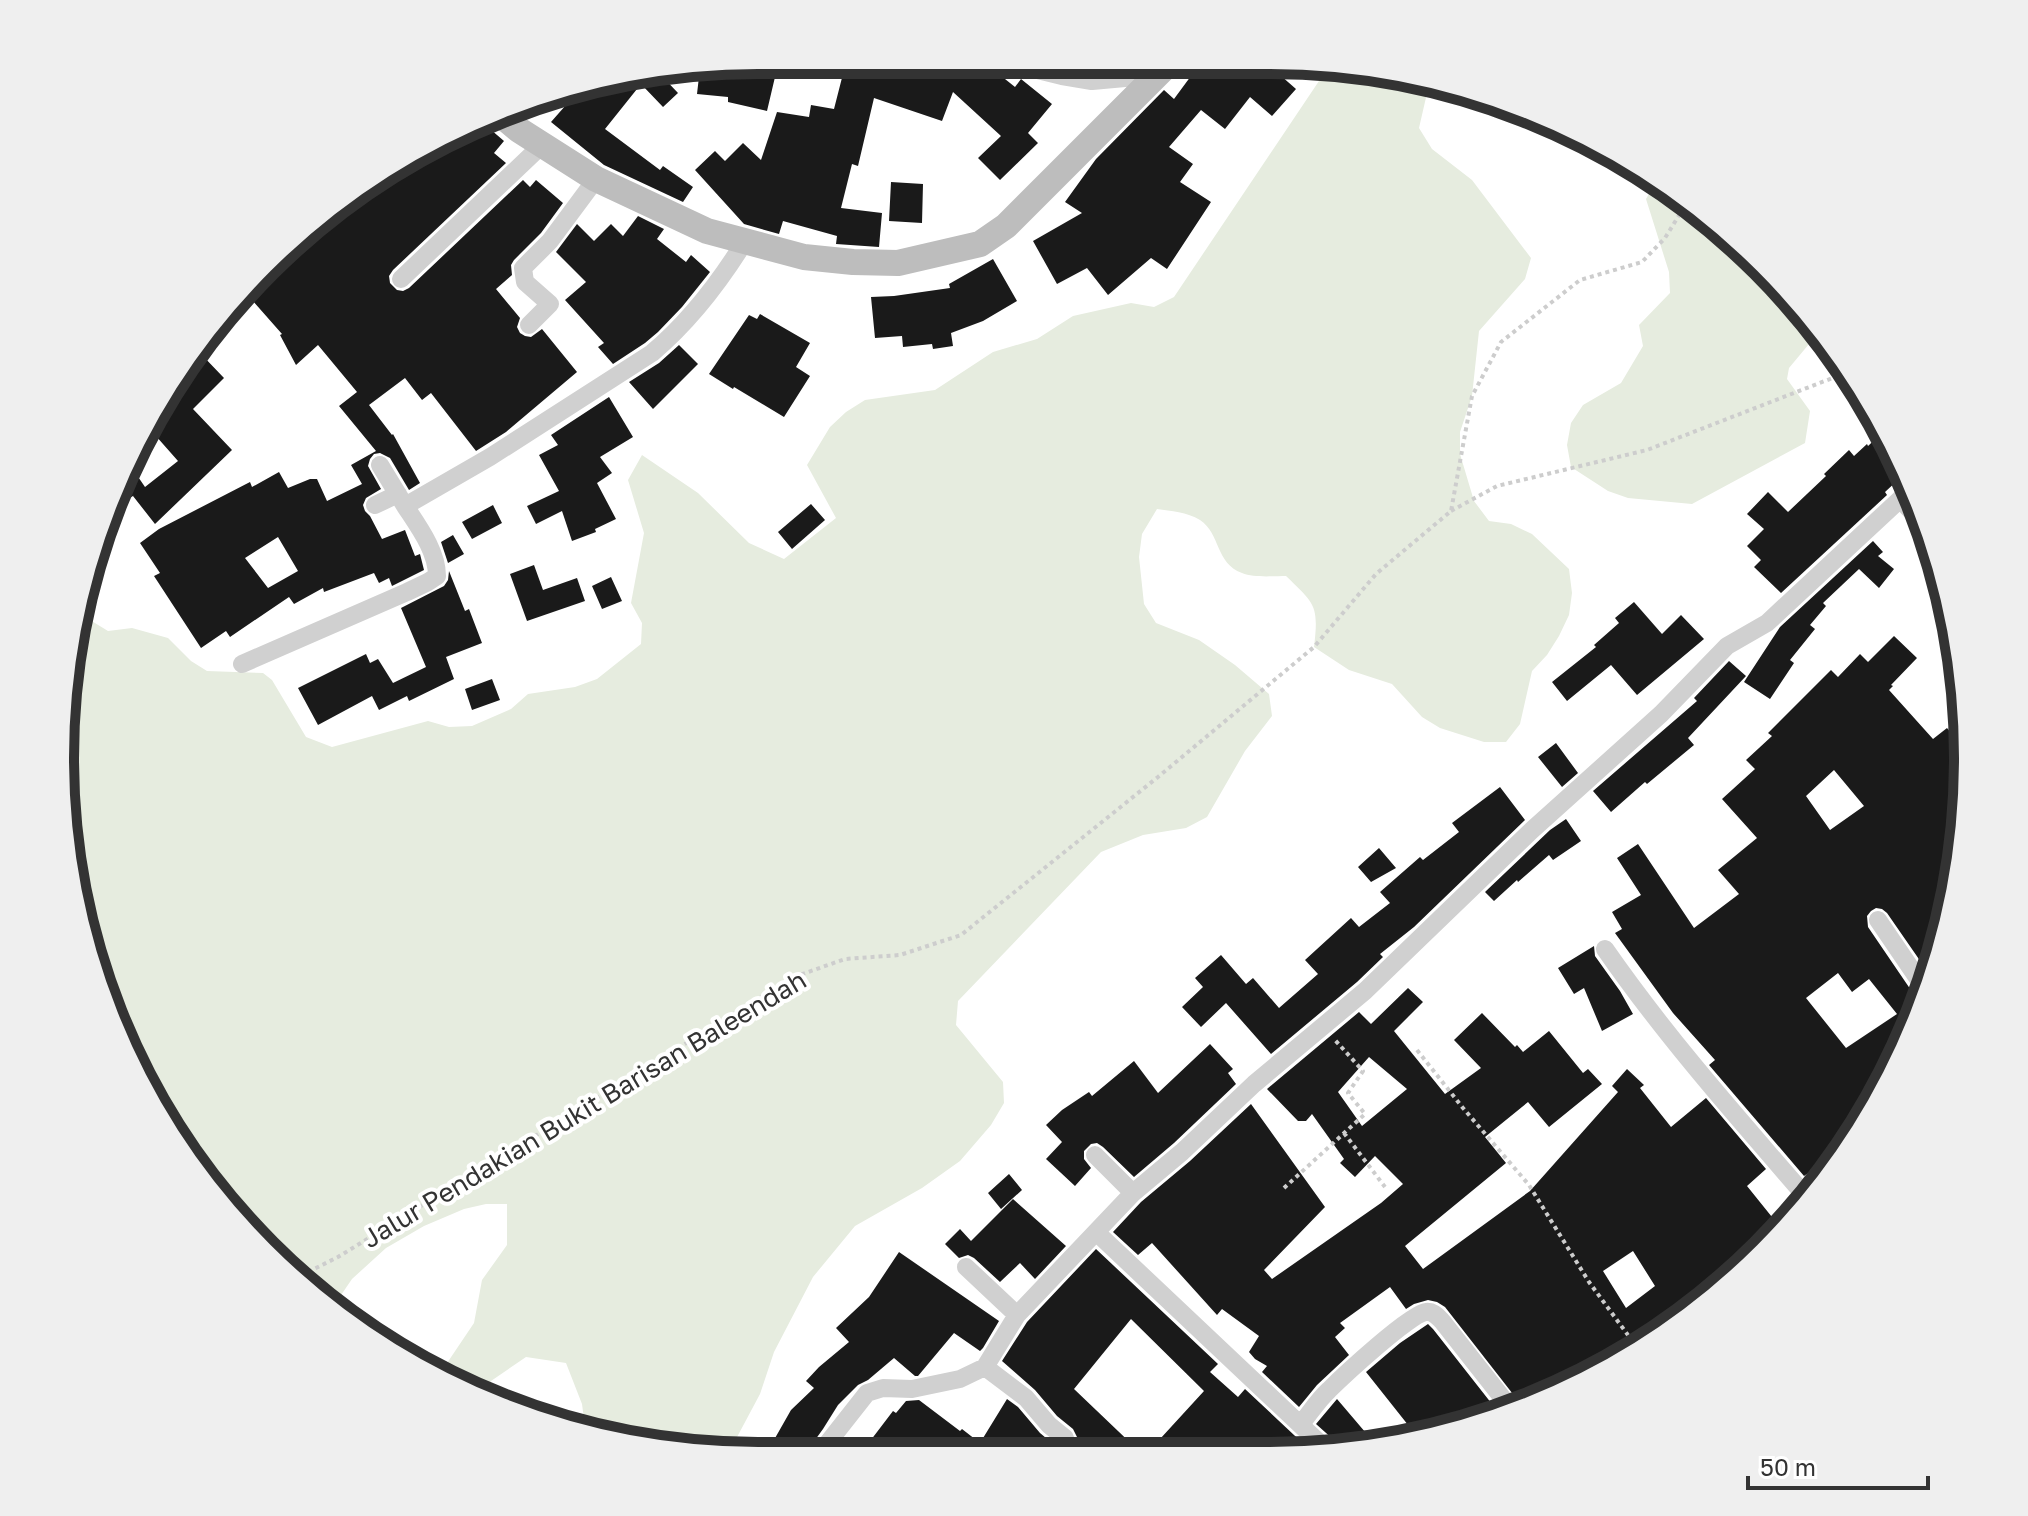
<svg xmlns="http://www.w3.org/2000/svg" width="2028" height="1516" viewBox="0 0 2028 1516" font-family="'Golos Text',sans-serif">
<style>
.green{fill:#e6ecdf}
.building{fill:#1a1a1a;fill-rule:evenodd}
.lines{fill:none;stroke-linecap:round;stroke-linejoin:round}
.path{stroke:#cdcdcd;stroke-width:4;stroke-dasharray:4 4;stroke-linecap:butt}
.street{stroke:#d0d0d0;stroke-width:18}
.secondary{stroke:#bdbdbd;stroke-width:26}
.labels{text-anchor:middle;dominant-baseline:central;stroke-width:8;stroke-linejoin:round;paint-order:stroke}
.street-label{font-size:26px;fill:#333;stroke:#fff}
.rim{fill:none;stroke:#333;stroke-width:10}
</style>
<rect width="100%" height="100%" fill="#fff"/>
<path class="green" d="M1316,62L1430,80L1419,128L1432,149L1472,180L1531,258L1525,279L1479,331L1472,396L1460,432V454L1474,501L1489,521L1511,524L1532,534L1569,569L1572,593L1569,615L1559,636L1547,655L1532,671L1520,724L1506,742H1484L1440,728L1422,717L1392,684L1349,670L1314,647C1319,605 1315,604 1286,576C1273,576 1254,578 1242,573C1215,563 1221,534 1200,520C1187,512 1171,511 1157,509L1142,534L1139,557L1144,604L1156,623L1199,640L1235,665L1269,694L1272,716L1245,751L1207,817L1186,828L1143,835L1101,852L958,1001L956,1025L1003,1082L1004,1103L991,1125L960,1161L922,1188L855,1226L813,1277L774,1352L760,1394L728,1454H712L586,1434L582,1404L566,1363L526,1357L491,1381L483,1393L439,1375L474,1323L482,1280L507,1245V1204H486L464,1209L424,1226L386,1248L352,1279L339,1298L326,1303L298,1283L204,1183L97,983L62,804L73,622L77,612L108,631L132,628L168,638L191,661L207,671L263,673L272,680L306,737L332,747L428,721L449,727L472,726L511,709L528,694L575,687L597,679L641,644L642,623L631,603L644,533L628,480L642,455L698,493L749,543L784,559L836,518L807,465L830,427L846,412L865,400L935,390L993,352L1037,339L1073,316L1131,303L1154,307L1174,297L1319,81Z
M1658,178L1824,333L1832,347L1809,344L1789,368L1787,379L1810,411L1805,443L1692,504L1628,498L1608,491L1571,467L1567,445L1571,423L1583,405L1621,383L1643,346L1639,325L1670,293L1669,272L1646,199Z"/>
<path class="building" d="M758,60H779L767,111L728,102V97L697,94L700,68Z
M892,60H930L980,79L990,67L1015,87L1021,79L1052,104L1028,133L1038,143L1000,180L978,158L1001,136L953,92L942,121L874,98L858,166L852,164L841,208L882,213L879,247L836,244L837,236L783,221L779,234L744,224L695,170L715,151L725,161L743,143L761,160L777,112L809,117L811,105L834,109L845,66L886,77Z
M1202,61H1264L1296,89L1272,116L1250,97L1225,129L1201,110L1169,147L1193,164L1180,182L1211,202L1167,269L1151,258L1108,295L1087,268L1057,284L1033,241L1082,213L1065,202L1096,159L1164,90L1174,99Z
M659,73L678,93L663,107L641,84L605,129L660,170L663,166L693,187L683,202L604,165L551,122L573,97L564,89L577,84Z
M483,123L504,141L494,153L506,163L393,270L389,276L390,283L397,290L403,291L409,288L523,180L530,187L536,180L563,203L541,233L514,260L511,265L512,275L496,289L520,318L517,327L520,333L525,336L531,337L542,329L577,372L506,432L476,451L431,393L422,400L405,378L369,405L392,435L393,434L420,483L409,490L390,458L380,453L374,454L370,459L368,466L381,489L366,498L363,505L365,511L370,516L382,539L405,530L415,556L420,554L424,570L392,586L389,578L379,583L374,573L324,592L323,588L294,604L289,597L230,637L226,631L201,648L154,576L160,573L140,543L159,529L250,482L252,487L279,472L288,488L310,479H317L327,501L362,484L351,465L376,451L339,406L357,392L318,345L296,365L280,335L282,334L245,292L264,265L409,154ZM278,537L298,571L268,588L245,558Z
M891,182L923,184L922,223L889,221Z
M638,216L664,229L657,239L686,262L691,255L710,272L682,307L658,332L645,343L613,364L598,347L604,343L565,300L586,282L556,252L577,224L594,241L611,224L623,236Z
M993,259L1017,301L983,321L951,333L953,346L933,349L932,344L903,347L902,336L875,338L871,297L894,296L950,288L949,284Z
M760,314L810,343L796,367L810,376L784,417L734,387L733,389L709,374L749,315L757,319Z
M679,345L698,364L653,409L629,382L659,363Z
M201,354L224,378L193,409L232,450L155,524L133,496L141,491L112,509L128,462L145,487L178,461L148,427L178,399L174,394L186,383L182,380Z
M609,397L633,437L600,457L612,473L597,483L616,519L595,529L596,532L572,541L562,511L536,524L527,506L559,491L539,455L558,445L551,435Z
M1884,431L1896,450L1901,462L1891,471L1899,479L1885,492L1887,495L1781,593L1754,567L1761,560L1747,546L1764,529L1747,514L1768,492L1788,512L1826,476L1824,474L1849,450L1854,456L1867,444L1868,446Z
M811,504L825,520L792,549L778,532Z
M493,505L502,523L472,539L462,522Z
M453,535L464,554L448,563L441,542Z
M1873,541L1883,552L1878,556L1894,569L1879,588L1859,569L1823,603L1826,606L1810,625L1815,629L1790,660L1794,663L1770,699L1744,682L1780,627Z
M534,565L543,590L577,578L585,601L527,621L510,574Z
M449,571L465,611L469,609L482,643L446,657L454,679L409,701L407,696L379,710L372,696L318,725L298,688L366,654L370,663L378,659L393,683L426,667L401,608L444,586L448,580Z
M611,577L622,601L602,609L592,586Z
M1634,602L1662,634L1681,615L1704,639L1637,695L1611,665L1567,701L1552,682L1596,647L1594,645L1619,623L1615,618Z
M1894,636L1917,658L1891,685L1893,686L1889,690L1933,739L1947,728L1965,750L1964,802L1953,807L1955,812L1949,815L1962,836V850L1932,978L1887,913L1882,909L1876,908L1871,911L1867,916L1868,927L1917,999L1922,1003L1874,1107L1831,1168L1825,1161L1804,1176L1709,1065L1715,1060L1673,1013L1615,933L1622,929L1612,912L1641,895L1617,858L1638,844L1694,928L1739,894L1718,870L1757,838L1722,799L1755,769L1746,760L1772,736L1768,733L1831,670L1838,677L1860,654L1868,662ZM1834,770L1864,806L1830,830L1806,796ZM1838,973L1852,992L1869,979L1897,1014L1846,1048L1806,998Z
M1729,661L1746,676L1688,738L1694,745L1647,784L1645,782L1611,812L1593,791L1697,701L1694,698Z
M492,679L500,700L472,710L465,689Z
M1556,743L1578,773L1562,787L1538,757Z
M1500,787L1525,820L1414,927L1380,954L1383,957L1357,982L1271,1054L1226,1003L1201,1027L1182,1007L1203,987L1195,978L1221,955L1246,984L1253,978L1279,1008L1318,974L1305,960L1351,918L1359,927L1390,903L1380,892L1420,857L1423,860L1459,832L1452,823Z
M1566,819L1581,841L1553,860L1549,855L1518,882L1517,880L1494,901L1485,892L1550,830Z
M1379,848L1396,868L1371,882L1358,867Z
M1594,946L1595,956L1620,991L1633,1014L1602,1031L1584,988L1574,994L1558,968Z
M1408,988L1423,1002L1394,1031L1445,1094L1481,1068L1454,1040L1482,1013L1515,1047L1517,1045L1523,1052L1549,1031L1583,1073L1588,1069L1602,1084L1549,1127L1528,1102L1485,1137L1506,1163L1405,1246L1423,1269L1530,1191L1618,1092L1612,1086L1627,1069L1644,1085L1640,1088L1671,1127L1706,1098L1766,1169L1747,1186L1780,1227L1753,1249L1757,1254L1724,1284L1715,1280L1708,1282L1653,1322L1649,1328L1648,1335L1636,1344L1633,1340L1592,1371L1537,1403L1523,1407L1445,1307L1437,1302L1428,1300L1414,1304L1406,1309L1390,1287L1340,1323L1345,1328L1335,1337L1349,1355L1317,1385L1299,1407L1262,1372L1267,1366L1255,1359L1249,1352L1259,1336L1222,1309L1217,1315L1152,1243L1138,1255L1113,1232L1141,1202L1190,1161L1251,1104L1325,1207L1264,1270L1272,1279L1381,1203L1403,1184L1375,1156L1355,1177L1340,1163L1344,1159L1312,1114L1306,1121H1298L1267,1089L1359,1012L1371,1024ZM1369,1057L1407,1089L1362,1126L1338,1092ZM1633,1251L1655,1286L1626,1308L1603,1271Z
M1210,1044L1233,1069L1228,1073L1236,1084L1174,1143L1134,1177L1103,1147L1097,1143L1091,1144L1084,1151V1159L1091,1168L1075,1186L1046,1159L1062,1142L1046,1125L1062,1110L1089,1092L1092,1096L1134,1061L1158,1093Z
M1009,1174L1022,1190L1001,1209L988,1193Z
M1013,1199L1066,1246L1035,1279L1020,1263L1000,1282L974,1258L968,1255L959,1258L945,1244L960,1229L971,1241Z
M1096,1249L1218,1364L1210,1372L1238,1397L1245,1389L1310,1450L1149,1451L1204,1391L1131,1319L1074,1389L1140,1452H1093L1077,1437L1073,1429L1057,1416L1035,1390L1002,1361L1027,1322Z
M899,1252L999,1321L983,1348L980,1351L954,1333L918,1376H915L894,1358L868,1380L858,1385L838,1405L823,1429L810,1447L807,1454H766L791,1410L814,1388L806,1381L819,1367L849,1342L836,1328L869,1297Z
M1428,1324L1433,1329L1499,1413L1416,1435L1366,1372L1400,1343Z
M1007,1399L1018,1407L1040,1433L1052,1443L1049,1452L861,1453L893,1411L896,1413L906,1401L919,1400L960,1431L962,1429L980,1443Z
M1337,1399L1377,1446L1362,1450H1339L1335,1441L1316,1424Z"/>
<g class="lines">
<path class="path" d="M1451,511L1497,486L1647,450L1848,372
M1417,1050L1463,1108L1529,1185L1589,1282L1636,1346
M1344,1133L1385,1187
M1284,1188L1365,1114L1348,1093L1363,1071L1335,1040
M294,1279L338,1257L794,977L845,959L900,955L961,935L1158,777L1314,647L1376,574L1451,511L1472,396L1501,342L1580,280L1642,262L1665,238L1686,204"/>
<path class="street" d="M1001,61L1062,76L1092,81L1158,75
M1092,81L1110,61
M401,279L542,145
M529,325L550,304L525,282L523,268L550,241L596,179
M380,465L405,506
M1900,499L1925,526
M375,505L398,494
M242,664L407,592L428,582L437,576C437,551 418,526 405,506L490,457L652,353C690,321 719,283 745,241
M1878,920L1927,992
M1605,949C1666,1037 1738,1118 1808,1199
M1095,1155L1133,1193
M1096,1232L1327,1450
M966,1267L1017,1315
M1660,1332L1715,1292
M985,1367L1026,1398L1049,1425L1065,1438L1066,1444L1061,1452
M1301,1424C1310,1413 1318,1400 1329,1390C1343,1376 1411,1313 1426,1312C1433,1311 1437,1316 1442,1321L1512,1410
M819,1454L867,1393L883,1388L912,1389L960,1379L985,1367L1017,1315L1133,1193L1182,1152L1254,1084L1365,991L1532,830L1661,714L1727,646L1767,623L1911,489"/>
<path class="secondary" d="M501,115L519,130L596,179L707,231L804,257L853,262L898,263L980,244L1006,226L1171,61"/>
</g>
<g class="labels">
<g class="street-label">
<text transform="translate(584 1109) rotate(-31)">Jalur Pendakian Bukit Barisan Baleendah</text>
</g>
</g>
<path d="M0 0H2028V1516H0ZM758 74H1270A684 684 0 0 1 1954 758V758A684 684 0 0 1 1270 1442H758A684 684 0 0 1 74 758V758A684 684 0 0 1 758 74Z" fill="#efefef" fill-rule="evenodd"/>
<path class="rim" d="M758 74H1270A684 684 0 0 1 1954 758V758A684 684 0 0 1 1270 1442H758A684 684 0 0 1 74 758V758A684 684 0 0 1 758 74Z"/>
<path d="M1748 1476v12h180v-12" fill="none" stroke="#333333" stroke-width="4"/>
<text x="1760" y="1476" font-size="24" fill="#333333" stroke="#ffffff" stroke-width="6" paint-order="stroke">50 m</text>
</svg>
